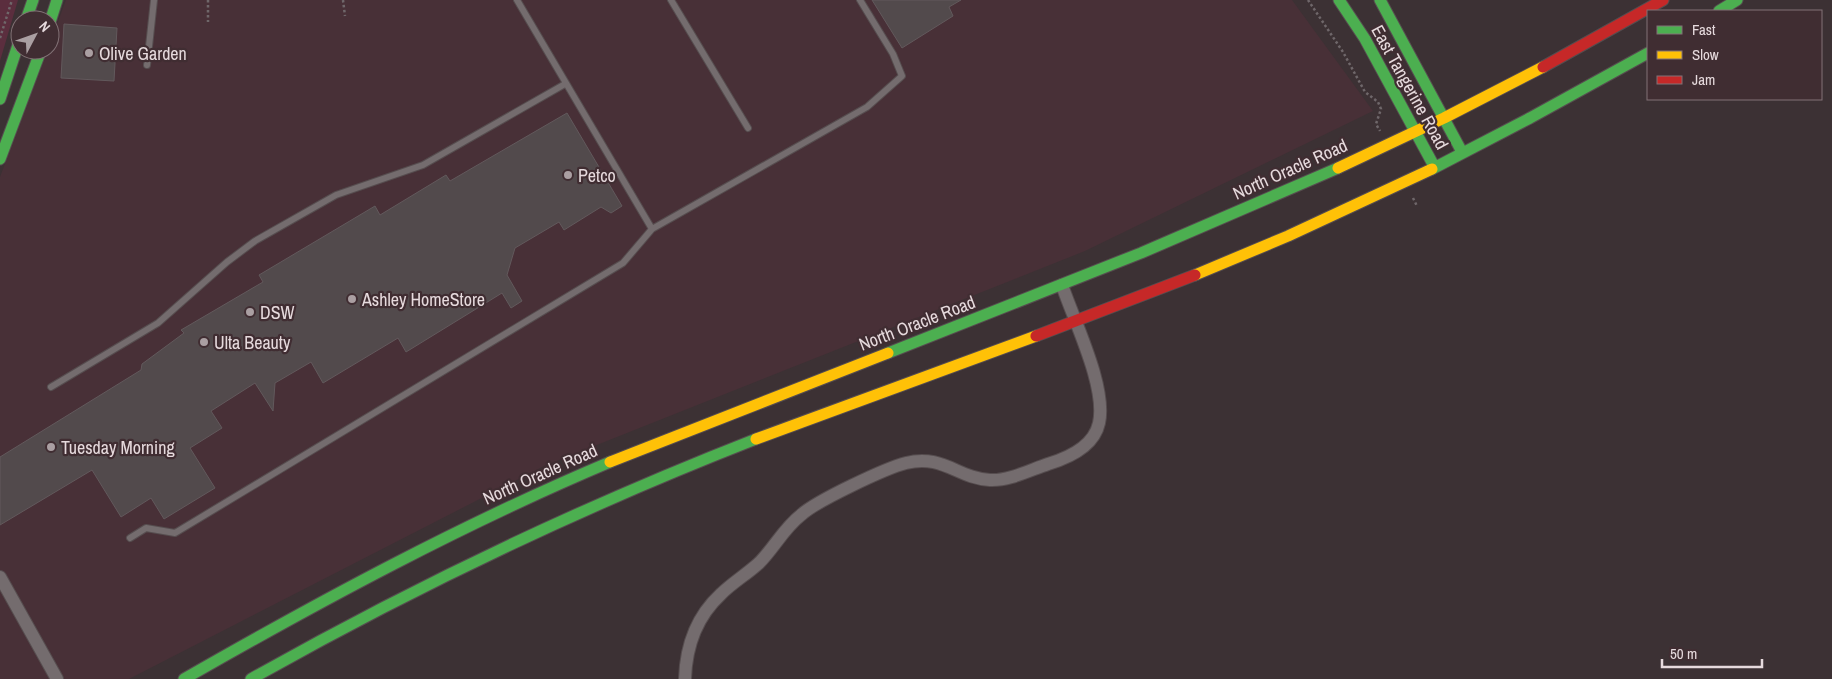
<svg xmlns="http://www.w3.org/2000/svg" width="1832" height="679" viewBox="0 0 1832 679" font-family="'Archivo Narrow',sans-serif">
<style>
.built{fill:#483037}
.green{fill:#5b2e3e}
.building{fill:#524a4c;stroke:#62595c}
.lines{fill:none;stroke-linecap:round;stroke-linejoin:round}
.lane-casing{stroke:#564d4f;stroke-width:8}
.street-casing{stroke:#564d4f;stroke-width:14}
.fast-casing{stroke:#564d4f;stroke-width:13}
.slow-casing{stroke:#564d4f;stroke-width:13}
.jam-casing{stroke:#564d4f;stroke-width:13}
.path{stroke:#6f676a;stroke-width:2.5;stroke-dasharray:2.5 2.5;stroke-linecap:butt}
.lane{stroke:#746c6e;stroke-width:6}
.street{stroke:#746c6e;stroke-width:12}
.fast{stroke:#4caf50;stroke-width:11}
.slow{stroke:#ffc107;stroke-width:11}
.jam{stroke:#c62828;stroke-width:11}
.poi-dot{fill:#aa9fa2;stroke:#402d32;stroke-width:2}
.labels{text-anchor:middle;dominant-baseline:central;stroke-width:4.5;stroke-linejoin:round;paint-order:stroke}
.poi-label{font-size:18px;fill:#e6dadd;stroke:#402d32;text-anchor:start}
.street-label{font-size:18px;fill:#e6dadd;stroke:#402d32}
</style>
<rect width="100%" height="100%" fill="#3c3134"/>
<path class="built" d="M66,0H1292L1373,111L1085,251L544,466L129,679H0V177L48,50H50V43Z"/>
<path class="green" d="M0,0H18L0,61Z"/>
<path class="building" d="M872,0H961L949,7L953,16L902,48Z
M64,24L117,28L114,81L61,78Z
M567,113L622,206L611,213L601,207L564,230L559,222L515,248L507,275L522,301L511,308L502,293L406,352L398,338L323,383L311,362L275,383L273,411L255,383L211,411L222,428L190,448L215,488L164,519L151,498L121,517L92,470L0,525V457L141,370L142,364L184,333L181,330L263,282L259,275L375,206L380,215L446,175L450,181Z"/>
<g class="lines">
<g class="lane-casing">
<path id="lane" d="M517,0L652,229
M671,0L748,128
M147,65L154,0
M51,387L158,323L227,262L255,241L336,195L423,165L565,84
M130,538L146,528L175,533L623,263L652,229L867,107L902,76L893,54L860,0"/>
</g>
<g class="street-casing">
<path id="street" d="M0,577L57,679
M685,679C686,646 696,617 721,594C732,583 747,574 759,563C774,548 784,528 801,515C816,501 886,468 906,463C943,454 957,478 990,480C1009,481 1030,470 1048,464C1068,458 1094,446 1099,423C1107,387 1074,321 1062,285"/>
</g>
<g class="fast-casing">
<path id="fast" d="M1339,0L1365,39L1434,166
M1380,0L1462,152
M1719,11L1737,0
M26,20L33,0
M50,22L57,0
M0,99L20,39
M0,159L41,50
M1432,169L1530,118L1648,53
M888,353L1141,253L1338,168
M184,679C322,600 463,524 610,462
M251,679C414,587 582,507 756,439"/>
</g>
<g class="slow-casing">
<path id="slow" d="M1338,168L1444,118L1543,67
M1195,275L1288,236L1432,169
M756,439L1036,336
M610,462L888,353"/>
</g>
<g class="jam-casing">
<path id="jam" d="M1543,67L1663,0
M1036,336L1195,275"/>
</g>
<path class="path" d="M208,0V22
M343,0L345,16
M1308,0L1343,52L1365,92L1378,102L1381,109L1376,124L1380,131
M0,38L12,0
M1413,198L1417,206"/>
<use href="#lane" class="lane"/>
<use href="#street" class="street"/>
<use href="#fast" class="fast"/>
<use href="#slow" class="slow"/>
<use href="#jam" class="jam"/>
</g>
<g class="poi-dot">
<circle cx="89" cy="53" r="5"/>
<circle cx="568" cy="175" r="5"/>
<circle cx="352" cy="299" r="5"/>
<circle cx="250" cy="312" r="5"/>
<circle cx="204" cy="342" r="5"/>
<circle cx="51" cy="447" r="5"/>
</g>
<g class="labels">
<g class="poi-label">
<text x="99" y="53">Olive Garden</text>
<text x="578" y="175">Petco</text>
<text x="362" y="299">Ashley HomeStore</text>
<text x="260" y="312">DSW</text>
<text x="214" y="342">Ulta Beauty</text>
<text x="61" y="447">Tuesday Morning</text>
</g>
<g class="street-label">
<text transform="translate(1410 87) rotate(61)">East Tangerine Road</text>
<text transform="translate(1290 169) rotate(-24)">North Oracle Road</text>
<text transform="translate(917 323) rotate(-21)">North Oracle Road</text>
<text transform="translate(540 474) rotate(-24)">North Oracle Road</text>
</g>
</g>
<rect x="1647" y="10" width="175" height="90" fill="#402d32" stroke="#827276"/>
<rect x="1657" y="26" width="25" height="8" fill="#4caf50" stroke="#827276"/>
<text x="1692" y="35" font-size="15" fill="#e6dadd">Fast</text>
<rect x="1657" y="51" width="25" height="8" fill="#ffc107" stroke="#827276"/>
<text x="1692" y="60" font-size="15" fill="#e6dadd">Slow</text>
<rect x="1657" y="76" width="25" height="8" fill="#c62828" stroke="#827276"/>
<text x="1692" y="85" font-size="15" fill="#e6dadd">Jam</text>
<g transform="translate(35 35) rotate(49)"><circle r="24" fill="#402d32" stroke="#827276"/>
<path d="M0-4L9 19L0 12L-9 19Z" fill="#aa9fa2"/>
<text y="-8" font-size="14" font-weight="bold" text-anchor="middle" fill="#e6dadd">N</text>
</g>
<path d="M1662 659v8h100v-8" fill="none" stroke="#e6dadd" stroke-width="2.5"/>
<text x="1670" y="659" font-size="15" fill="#e6dadd" stroke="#402d32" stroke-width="4" paint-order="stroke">50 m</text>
</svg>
